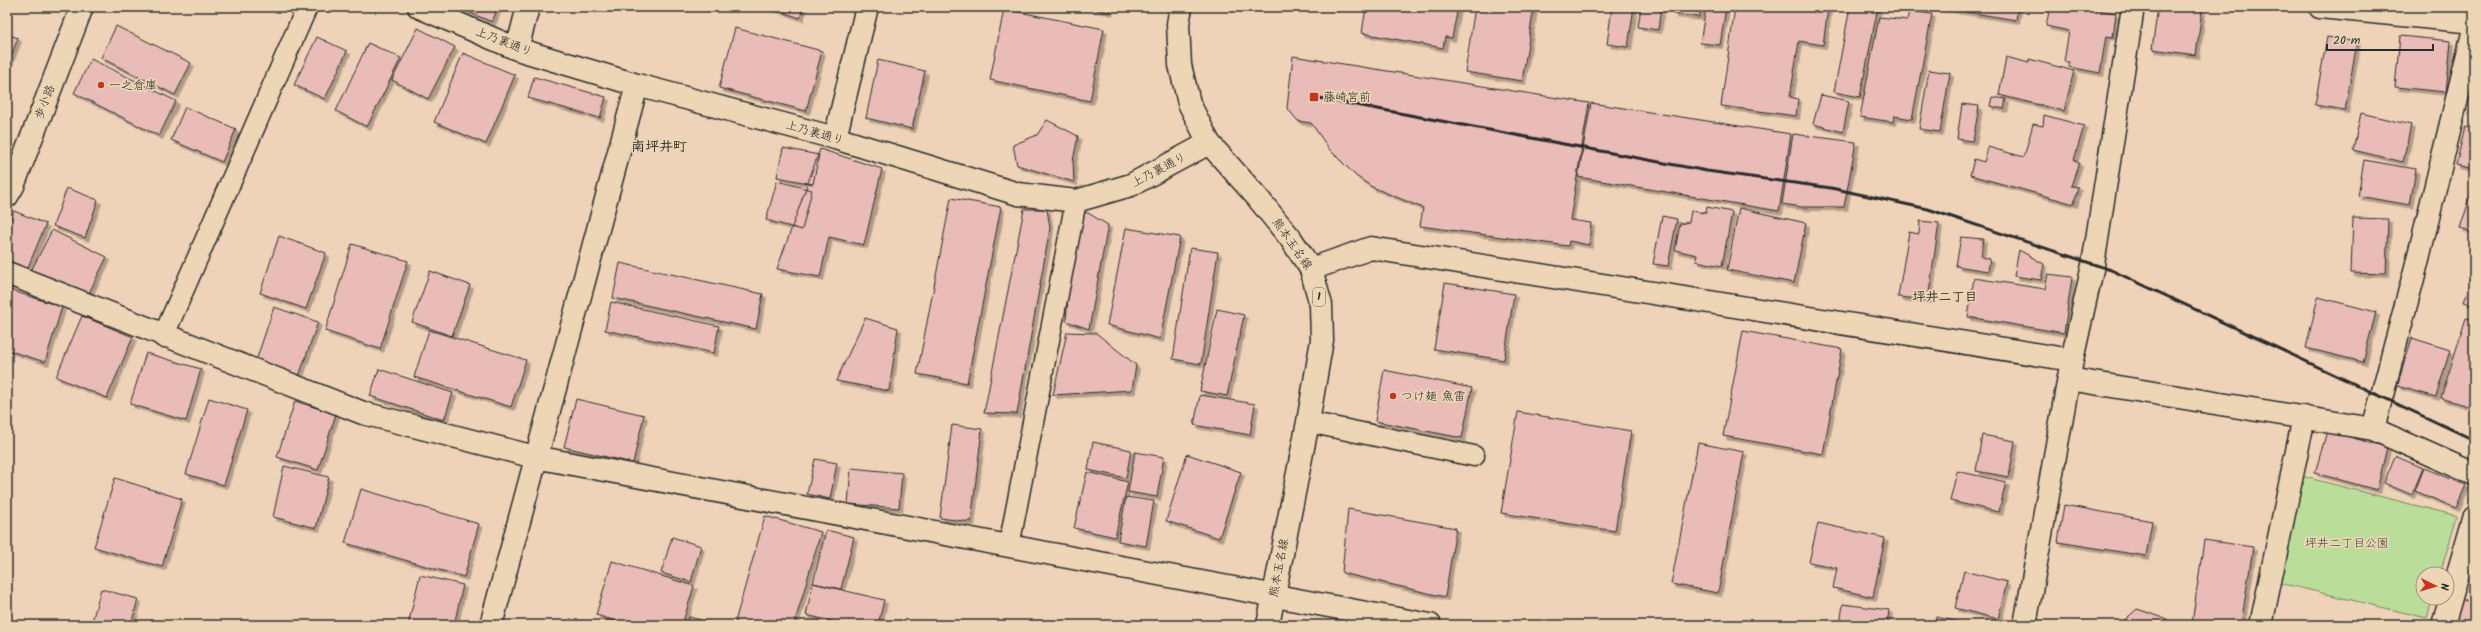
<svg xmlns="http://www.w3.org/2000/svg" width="2481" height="632" viewBox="0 0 2481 632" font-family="Kalam,'Klee One',sans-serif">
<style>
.green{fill:#bade99;stroke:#728462}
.building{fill:#e9bcb8;stroke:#2b2b2b;filter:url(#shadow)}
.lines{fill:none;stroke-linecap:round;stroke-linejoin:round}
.lane-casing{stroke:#2b2b2b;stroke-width:23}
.street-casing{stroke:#2b2b2b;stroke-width:25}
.primary-casing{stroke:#2b2b2b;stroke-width:25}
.lane{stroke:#ecd6b5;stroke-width:20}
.street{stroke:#ecd6b5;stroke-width:22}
.primary{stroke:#ecd6b5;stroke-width:22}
.rail{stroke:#2b2b2b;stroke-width:3}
.poi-dot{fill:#c8321e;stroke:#ecd6b5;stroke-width:1.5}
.labels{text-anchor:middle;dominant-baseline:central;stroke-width:3.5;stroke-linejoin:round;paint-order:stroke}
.shield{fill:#ecd6b5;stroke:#655e54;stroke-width:1}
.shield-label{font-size:11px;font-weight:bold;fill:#2b2b2b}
.street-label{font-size:12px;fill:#2b2b2b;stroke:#ecd6b5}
.poi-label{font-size:12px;fill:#2b2b2b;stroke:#ecd6b5;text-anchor:start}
.park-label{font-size:12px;fill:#40463c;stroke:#ecd6b5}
.neighbourhood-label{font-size:13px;font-weight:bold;fill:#2b2b2b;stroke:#ecd6b5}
.quarter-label{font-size:14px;font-weight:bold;fill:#2b2b2b;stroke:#ecd6b5}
</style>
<defs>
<filter id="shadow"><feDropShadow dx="3.5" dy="3.5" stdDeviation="0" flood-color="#0004"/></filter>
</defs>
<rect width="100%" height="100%" fill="#efd3b8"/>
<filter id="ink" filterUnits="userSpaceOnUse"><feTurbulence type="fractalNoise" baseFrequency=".025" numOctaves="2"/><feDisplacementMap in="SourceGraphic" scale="8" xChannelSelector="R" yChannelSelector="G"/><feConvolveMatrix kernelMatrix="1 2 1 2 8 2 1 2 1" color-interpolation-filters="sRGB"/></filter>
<g filter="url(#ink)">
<path class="green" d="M2301,476L2457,516L2440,574H2423V598H2433L2427,618L2280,583Z"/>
<path class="building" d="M457,7H498L492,22Z
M768,7H803L800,18Z
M1086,7H1110L1109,12Z
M1366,7H1458L1452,38L1445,37L1443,48L1362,33Z
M1475,7H1534L1522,81L1465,72Z
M1612,7H1634L1628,47L1607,44Z
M1641,7H1661L1658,30L1638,27Z
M1673,7H1701L1699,17L1673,14Z
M1706,7H1726L1720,45L1700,43Z
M1735,7L1828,8L1823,45L1799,41L1790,97L1798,99L1796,116L1721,106Z
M1850,7H1878L1860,97L1834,92Z
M1937,7H2018L2016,20Z
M2050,7H2081L2116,13L2113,37L2106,36L2100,73L2069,67V62H2064L2069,31L2046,26Z
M2158,7L2202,10L2196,55L2152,49Z
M1004,9L1104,29L1090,101L990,80Z
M1909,11L1932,14L1912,119L1894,116L1893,122L1860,117L1879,17L1907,20Z
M116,26L191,63L175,95L101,58Z
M418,28L455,47L428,99L392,80Z
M735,28L822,51L806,111L719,88Z
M7,34L18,38L7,67Z
M2400,36L2451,41L2446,92L2395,87Z
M317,37L347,51L325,99L294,85Z
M2327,37L2357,42L2345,110L2315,105Z
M368,43L401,58L367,127L336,111Z
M463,53L515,75L486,144L434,122Z
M1293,56L1589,103L1570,220L1591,223L1589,245L1569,241L1568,246L1420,226L1423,208L1372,187L1356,176L1330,150L1311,123L1298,121L1287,108Z
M2006,57L2029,63V59L2074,71L2064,111L1999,95Z
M91,59L176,101L159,136L74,93Z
M878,60L925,71L912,129L866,118Z
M1929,70L1950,73L1940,132L1919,129Z
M534,77L606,97L600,118L528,98Z
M1821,95L1849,101L1843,132L1813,124Z
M1992,97L2006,99L2004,109L1990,106Z
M1591,103L1791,134L1779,211L1578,177Z
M1962,104L1979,106L1973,141L1957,139Z
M185,107L236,129L222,162L171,140Z
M2361,113L2411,125L2403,162L2353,150Z
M2044,115L2084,126L2074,160L2079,163L2071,186L2078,187L2074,204L1970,175L1974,159L1984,162L1988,147L2024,157L2033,124L2043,126Z
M1047,120L1078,136L1073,161L1074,182L1017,165L1013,145L1037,135Z
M2465,127L2474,129V169L2456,165Z
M1793,134L1856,142L1844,207H1802L1782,204Z
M783,148L819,155L813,184L777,177Z
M820,149L882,169L864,245L829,237L820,277L777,269Z
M2364,160L2416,169L2410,205L2358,196Z
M777,181L812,190L802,230L766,220Z
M2474,186V232L2460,228Z
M67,188L98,200L85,238L53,226Z
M951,198L1001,207L967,383L917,374Z
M1707,207L1732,212L1722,266L1696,261L1697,255L1675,250L1680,224L1689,222L1691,211L1706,213Z
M1739,208L1806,223L1794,283L1727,270Z
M1024,209H1047L1050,228L1017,414L984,413Z
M1075,210L1088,213L1108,225L1089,329L1066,321Z
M14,211L46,224L26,272L7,264V228Z
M1662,216L1677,219L1668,266L1653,264Z
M2353,218L2388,219L2386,274L2351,273Z
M1920,221L1939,223L1928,300L1898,297L1909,232L1919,234Z
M1126,228L1180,237L1160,339L1107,325Z
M52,230L107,257L84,303L29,275Z
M279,236L326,253L306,309L260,293Z
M1961,237L1983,239L1981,257L1990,259L1988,271L1956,266Z
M352,244L408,261L380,349L325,331Z
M1190,248L1218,252L1201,364L1173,359Z
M2019,250L2044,264L2041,280L2014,276Z
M620,263L763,294L756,329L613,298Z
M430,271L470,285L452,336L412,322Z
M2474,272V305L2464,302Z
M2048,274L2072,277L2064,333L1968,317L1974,278L2045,289Z
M1445,283L1514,294L1504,360L1434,349Z
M7,289L62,307L45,362L7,350Z
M2318,297L2376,312L2363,362L2306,348Z
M611,302L719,326L714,353L605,330Z
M274,307L318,322L299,376L256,361Z
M1217,309L1244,315L1227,396L1200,391Z
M82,316L133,337L107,398L56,377Z
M865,318L898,328L889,391L836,381Z
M2466,318L2474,320V408L2441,398Z
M429,330L526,360L511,407L414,377Z
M1743,331L1842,349L1823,454L1723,436Z
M1067,332L1096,333L1136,365L1132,390L1053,395Z
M2412,338L2450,350L2436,397L2397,386Z
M146,353L201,369L186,421L130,404Z
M379,369L453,393L444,420L370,396Z
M1384,370L1472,388L1462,438L1375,421Z
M1200,395L1255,404L1250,435L1194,425Z
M209,398L247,410L224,485L186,474Z
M576,399L644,415L633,463L564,447Z
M295,401L336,414L318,470L277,457Z
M1518,412L1631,431L1615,531L1501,513Z
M952,425L982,429L971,522L940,518Z
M2327,431L2387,447L2377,490L2315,473Z
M1982,435L2015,441L2009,477L1976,471Z
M1093,442L1131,450L1126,478L1088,470Z
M1698,443L1744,452L1718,593L1671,584Z
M1135,452L1164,457L1157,497L1128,492Z
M1187,454L1241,472L1219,538L1166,521Z
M2395,456L2423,468L2412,495L2384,483Z
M815,459L837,463L830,499L807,494Z
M284,466L329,477L316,528L273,517Z
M851,468L902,473L899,508L848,504Z
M2424,468L2466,485L2456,508L2415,491Z
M1957,471L2006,482L1999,512L1950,501Z
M1087,472L1128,482L1115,537L1074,528Z
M115,478L182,499L162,567L94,547Z
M361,489L479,524L464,577L345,543Z
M1126,497L1154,501L1146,546L1118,541Z
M2064,505L2152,521L2146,556L2058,542Z
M1348,509L1456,528L1445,597L1342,573Z
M765,516L821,532L794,625H747L735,622Z
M1818,523L1885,538L1873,597L1833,588L1837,568L1809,562Z
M826,530L854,537L841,589L813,583Z
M672,537L701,546L691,582L661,573Z
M2204,540L2253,547L2241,625L2192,623Z
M612,561L694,586L682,625H629L596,615Z
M1964,571L2007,582L1998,619L1955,608Z
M420,575L463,585L454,625H408Z
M813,583L884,600L878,625H848L806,615Z
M101,589L138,599L131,625H91Z
M2460,599L2474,603V625H2453Z
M1843,604L1889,610L1887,625H1840Z
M2137,609L2167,619L2165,625H2119Z
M689,617L720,625H687Z
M1936,617L1974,625H1934Z"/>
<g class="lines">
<g class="lane-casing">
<path id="lane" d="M163,337L307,7
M1308,422L1474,456
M1009,546L1076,201"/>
</g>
<g class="street-casing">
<path id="street" d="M419,7L517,49L637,85L835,138L1018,194L1076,201L1131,185L1209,143
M2320,7L2474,22
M517,49L528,7
M835,138L867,7
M7,196L13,186L82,7
M1311,269L1371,248L2072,360
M7,273L363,413L535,457L1430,625
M2069,379L2373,429L2474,474
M2373,429L2416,267L2474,29
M491,625L637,85
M2025,625L2072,360L2093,265L2133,7
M2261,625L2304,417
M2443,625L2474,518"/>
</g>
<g class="primary-casing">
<path id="primary" d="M1181,7L1178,24L1180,65L1189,103L1209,143L1257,197L1291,239L1311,269L1321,305L1322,340L1308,422L1268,625"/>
</g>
<use href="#lane" class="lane"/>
<use href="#street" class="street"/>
<use href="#primary" class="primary"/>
<path class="rail" d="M1314,97L1707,171L1831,188L1928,209L2111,270L2474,440"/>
</g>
</g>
<g class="poi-dot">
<circle cx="101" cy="85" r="4"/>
<rect x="1309" y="92" width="10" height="10" rx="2"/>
<circle cx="1393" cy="396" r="4"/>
</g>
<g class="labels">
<rect class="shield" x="1313" y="288" width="12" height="18" rx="3"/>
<g class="shield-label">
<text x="1319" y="297">1</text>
</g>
<g class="street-label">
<text transform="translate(504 42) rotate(21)">上乃裏通り</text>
<text transform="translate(45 102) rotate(-69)">歩小路</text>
<text transform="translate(815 133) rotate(16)">上乃裏通り</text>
<text transform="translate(1159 170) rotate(-28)">上乃裏通り</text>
<text transform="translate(1292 244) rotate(55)">熊本玉名線</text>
<text transform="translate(1279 568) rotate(-79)">熊本玉名線</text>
</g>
<g class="poi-label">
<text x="109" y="85">一之倉庫</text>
<text x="1323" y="97">藤崎宮前</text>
<text x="1401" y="396">つけ麺 魚雷</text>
</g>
<g class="park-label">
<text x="2347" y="543">坪井二丁目公園</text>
</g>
<g class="neighbourhood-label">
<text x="1945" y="297">坪井二丁目</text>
</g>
<g class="quarter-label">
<text x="659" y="147">南坪井町</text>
</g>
</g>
<rect width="2481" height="632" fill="none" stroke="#ecd6b5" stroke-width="24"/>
<rect x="12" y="12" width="2457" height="608" fill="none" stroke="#2b2b2b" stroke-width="1.5" filter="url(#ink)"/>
<g transform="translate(2435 586) rotate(95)"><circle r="19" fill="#ecd6b5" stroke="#9f927e"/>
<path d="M0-3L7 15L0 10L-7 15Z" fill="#c8321e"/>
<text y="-6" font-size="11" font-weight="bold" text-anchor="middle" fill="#2b2b2b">N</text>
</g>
<path d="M2327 44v6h106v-6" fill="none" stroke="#2b2b2b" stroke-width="2"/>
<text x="2333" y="44" font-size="12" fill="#2b2b2b" stroke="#ecd6b5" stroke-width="3" paint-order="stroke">20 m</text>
</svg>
